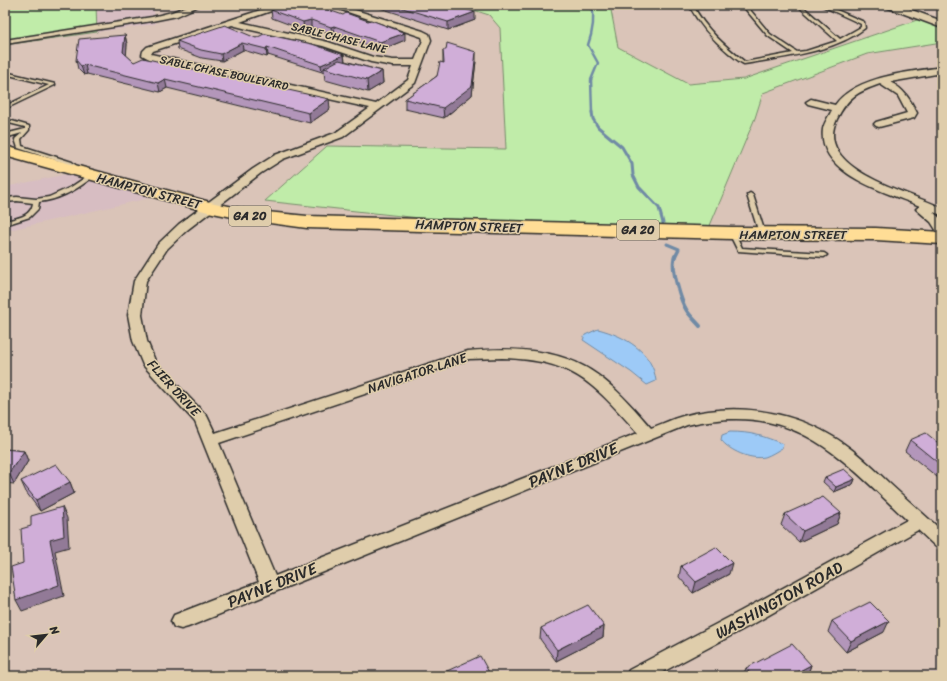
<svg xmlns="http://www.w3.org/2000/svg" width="947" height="681" viewBox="0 0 947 681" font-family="Sriracha,sans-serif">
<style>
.built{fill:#d7bdc2}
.green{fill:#c0eca9;stroke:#768c6a}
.water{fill:#9dcaf7;stroke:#6f8aa5}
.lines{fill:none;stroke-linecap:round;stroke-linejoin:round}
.stream-far2{stroke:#6f8aa5;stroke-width:2.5}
.stream-far1{stroke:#6f8aa5;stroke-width:3}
.stream{stroke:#6f8aa5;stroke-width:4}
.service-casing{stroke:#2b2b2b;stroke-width:3}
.minor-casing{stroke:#2b2b2b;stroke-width:3}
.tertiary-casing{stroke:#2b2b2b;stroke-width:3}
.primary-casing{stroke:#2b2b2b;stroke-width:3}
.service{fill:#dfcdab;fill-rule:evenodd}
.minor{fill:#dfcdab;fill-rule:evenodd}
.tertiary{fill:#dfcdab;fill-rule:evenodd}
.primary{fill:#ffdd96;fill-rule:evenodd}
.wall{fill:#b396ba;stroke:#2b2b2b}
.shaded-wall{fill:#927a97;stroke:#2b2b2b}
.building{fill:#d0aed8;stroke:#2b2b2b}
.labels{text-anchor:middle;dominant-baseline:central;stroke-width:3;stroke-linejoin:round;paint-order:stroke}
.far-street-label{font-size:11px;fill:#2b2b2b;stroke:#dfcdab}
.shield{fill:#dfcdab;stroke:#615c51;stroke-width:1}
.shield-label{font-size:12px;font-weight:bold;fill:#2b2b2b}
.street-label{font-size:13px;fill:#2b2b2b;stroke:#dfcdab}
.near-street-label{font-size:16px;fill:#2b2b2b;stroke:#dfcdab}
</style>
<rect width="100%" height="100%" fill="#dac4b8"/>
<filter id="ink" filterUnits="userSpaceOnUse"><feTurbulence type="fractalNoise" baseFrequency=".025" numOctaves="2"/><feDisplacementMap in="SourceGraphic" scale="8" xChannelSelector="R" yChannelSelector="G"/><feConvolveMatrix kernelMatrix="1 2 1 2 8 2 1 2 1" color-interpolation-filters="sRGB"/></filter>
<g filter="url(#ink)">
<path class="built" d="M96,5H153L156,24L97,32Z
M82,171L167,194L5,231V187Z"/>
<path class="green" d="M5,5H96L97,32L5,45Z
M458,5H610L618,47L688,84L744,79L920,19L942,28V42L867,54L763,93L755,118L706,235L492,226L265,201L327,146L506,149L500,28L489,15Z"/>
<path class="water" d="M598,329C625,336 653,352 656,381L647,385L631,372L583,340L585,335Z
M730,432C752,432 763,436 783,444L782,448C777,451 771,455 765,457C750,460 730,451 721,440L722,435Z"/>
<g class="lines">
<path class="stream-far2" d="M592,113L591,80L598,63L588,45C593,31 595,19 592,5"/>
<path class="stream-far1" d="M592,112L593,119L598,127L622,147L632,164L633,175L639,187L659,208L663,223
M667,244L679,249L675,257"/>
<path class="stream" d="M675,256C670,267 681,302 687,311C691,317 696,321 700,326"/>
<g class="service-casing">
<path id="service" d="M689,5H693C705,29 724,45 745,62L793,53L768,36L742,5H746L770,34L797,52L806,51L837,41L797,5H803L802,6L840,39L861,27V24L820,5H825L864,22L865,28C833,53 783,57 744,64C739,62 734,57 729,53C712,39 699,24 689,5Z
M5,72L55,84V85L5,109V106L49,85L5,74Z
M5,119L29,126V130L21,139L22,146L72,162L81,170V172H77L68,164L18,148L15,139L22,133L5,138V134L25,129V127L5,122Z
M92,173L94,174V176C78,189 59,200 39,202L38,209L30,217L5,225V221C17,218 31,217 33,203L17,201L5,202V198L17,197L36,199L49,197L71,187Z
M750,193L753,195L765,233L764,234L762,235L759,233L747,195Z
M732,231L735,233L742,248L824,253L827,255L824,257L738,251L729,233Z"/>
</g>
<g class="minor-casing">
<path id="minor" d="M190,5H201L177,16L152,21L5,44V40L152,17L172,12Z
M276,5H288L240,22L328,42L373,57L393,60H415L423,40L422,37L327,5H339L423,31L429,34L431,40L415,83L343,137L283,159L261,173L187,230L167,249L146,281L142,315L147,341L156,363L207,416L215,433L468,351C515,347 566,348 604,380C622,394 636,411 651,428C662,424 672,419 683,416C732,403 786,409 830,435C852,447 871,466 889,483C906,499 924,514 941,530L942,549L936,547L918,530L755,623L655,676H626L629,670L741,611L907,520C836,453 794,401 687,425L188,627L181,629L174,627L171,621L174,615L259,582L195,422L143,365L133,341L128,315L134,281L158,244L179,224L253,169L275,155L335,133L370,108L151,60L142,55L143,51L147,47ZM232,25L251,30L323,46L371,62L393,66H413L408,80L376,104L151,54L153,51ZM502,358C574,360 592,382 638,433L275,576L219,443L469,359Z
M907,5H921L920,7L899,11L895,9Z
M942,67V73L890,82C904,89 910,99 917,113L914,118L879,127L876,126L874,124L876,122L907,113L898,96L880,84C857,92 848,97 837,119C812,170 911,192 942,208V215L933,212L942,220V234L938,233L931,222L916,209L920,206C889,193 817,175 823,129C824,123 829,116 832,110L808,104L806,102L811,99L835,105C855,76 910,72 942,67Z"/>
</g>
<g class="tertiary-casing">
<path id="tertiary" d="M884,5H898L942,21V28L886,7Z"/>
</g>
<g class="primary-casing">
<path id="primary" d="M5,146L210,202L247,210L307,216L732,227L876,228L942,232V244L876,240L732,239L307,228L247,220L208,212L5,156Z"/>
</g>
<use href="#service" class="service"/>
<use href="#minor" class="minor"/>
<use href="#tertiary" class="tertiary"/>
<use href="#primary" class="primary"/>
</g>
<path class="wall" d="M371,5H450L475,20L448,30Z
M271,10L405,40L381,50L335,34L332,35L311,27L304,30L272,18Z
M125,35L127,44L126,55L134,62L330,109L310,123L167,88L160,92L87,74L84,75L78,69L76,60Z
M256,38L344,55L345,61L382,71L383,83L368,92L325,80L324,72H322L268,55L267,57L243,50L222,61L202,58L178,49L177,41Z
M443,50L476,61L472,95L444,118L405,109V99L437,76L443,63Z
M910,440L942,446V481L905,451Z
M5,449L24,451L28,461L14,484L5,483Z
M825,477L855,479L853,484L834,492L823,482Z
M21,481L70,482L74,493L40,511L26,492Z
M841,513L837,524L799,542L781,525L785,514Z
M681,566L729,574L693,593L679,577Z
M832,621L884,632L846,652L828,632Z
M604,626L603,637L556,661L540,639L541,628Z
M811,665L807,676H743L746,668Z"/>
<path class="shaded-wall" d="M475,12V20L448,30V22Z
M311,20V27L304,30L303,22Z
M334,26L335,34L332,35L331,27Z
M405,33V40L381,50L380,42Z
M125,35L127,44L126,61L123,52Z
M242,43L243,50L222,61L221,54Z
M267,47L268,55L267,57L266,49Z
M476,52V61L472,95L444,118L443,108Z
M344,55L345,63L324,68V72H322L321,65Z
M85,65L87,74L84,75L81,66Z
M382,71L383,83L368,92L367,80Z
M165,79L167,88L160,92L158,83Z
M329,99L330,109L310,123L309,113Z
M5,201L10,218L5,220Z
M24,451L28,461L14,484L9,473Z
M855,479L853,484L834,492L836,487Z
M70,482L74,493L40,511L36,500Z
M62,507L67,518L69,547L55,551L64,596L22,611L16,600L50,540Z
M841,513L837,524L799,542L803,531Z
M732,563L729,574L693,593L696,582Z
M889,621L884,632L846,652L851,641Z
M604,626L603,637L556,661L557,650Z
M811,665L807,676H790Z"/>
<path class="building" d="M288,5H314L343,15L346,13L368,21L371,20L405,33L380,42L334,26L331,27L311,20L303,22L271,10Z
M393,5H450L475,12L448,22Z
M225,25L256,38L264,34L312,44L344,55L321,65L267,47L266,49L242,43L221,54L201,50L177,41Z
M125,35L123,52L134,62L143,58L329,99L309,113L165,79L158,83L85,65L81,66L76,60L79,39Z
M447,43L476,52L472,86L443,108L405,99L437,76L440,62L444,63L443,50H446Z
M339,60L382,71L367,80L324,68Z
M926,433L942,446V466L910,440Z
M5,449L24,451L9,473H5Z
M56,464L70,482L36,500L21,481Z
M844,469L855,479L836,487L825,477Z
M823,497L841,513L803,531L785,514Z
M62,507L64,536L50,540L59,585L16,600L11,567L23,563L21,529L31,526V516Z
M716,547L732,563L696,582L681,566Z
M870,602L889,621L851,641L832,621Z
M588,605L604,626L557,650L541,628Z
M792,644L811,665L790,676H752L746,668Z
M480,656L491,676H436Z"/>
</g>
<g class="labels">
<g class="far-street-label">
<text transform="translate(339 38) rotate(14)">SABLE CHASE LANE</text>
<text transform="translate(224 73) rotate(12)">SABLE CHASE BOULEVARD</text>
</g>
<g class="shield">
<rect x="229" y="206" width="42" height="20" rx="3"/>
<rect x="617" y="220" width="42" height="20" rx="3"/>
</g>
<g class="shield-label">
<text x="250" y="216">GA 20</text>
<text x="638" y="230">GA 20</text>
</g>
<g class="street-label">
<text transform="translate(149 191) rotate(15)">HAMPTON STREET</text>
<text transform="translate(469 226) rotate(2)">HAMPTON STREET</text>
<text x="793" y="234">HAMPTON STREET</text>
<text transform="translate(417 373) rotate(-18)">NAVIGATOR LANE</text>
<text transform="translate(174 388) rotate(48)">FLIER DRIVE</text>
</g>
<g class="near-street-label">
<text transform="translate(573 465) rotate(-22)">PAYNE DRIVE</text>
<text transform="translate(272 585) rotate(-22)">PAYNE DRIVE</text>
<text transform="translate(779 600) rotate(-29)">WASHINGTON ROAD</text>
</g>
</g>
<rect width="947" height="681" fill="none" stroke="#dfcdab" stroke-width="20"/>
<rect x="10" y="10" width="927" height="661" fill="none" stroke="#2b2b2b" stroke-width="1.5" filter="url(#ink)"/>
<g transform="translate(46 635) rotate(62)" stroke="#dfcdab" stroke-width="3" paint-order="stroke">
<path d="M0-3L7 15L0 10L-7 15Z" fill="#2b2b2b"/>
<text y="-6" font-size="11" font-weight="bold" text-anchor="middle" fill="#2b2b2b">N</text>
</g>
</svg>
